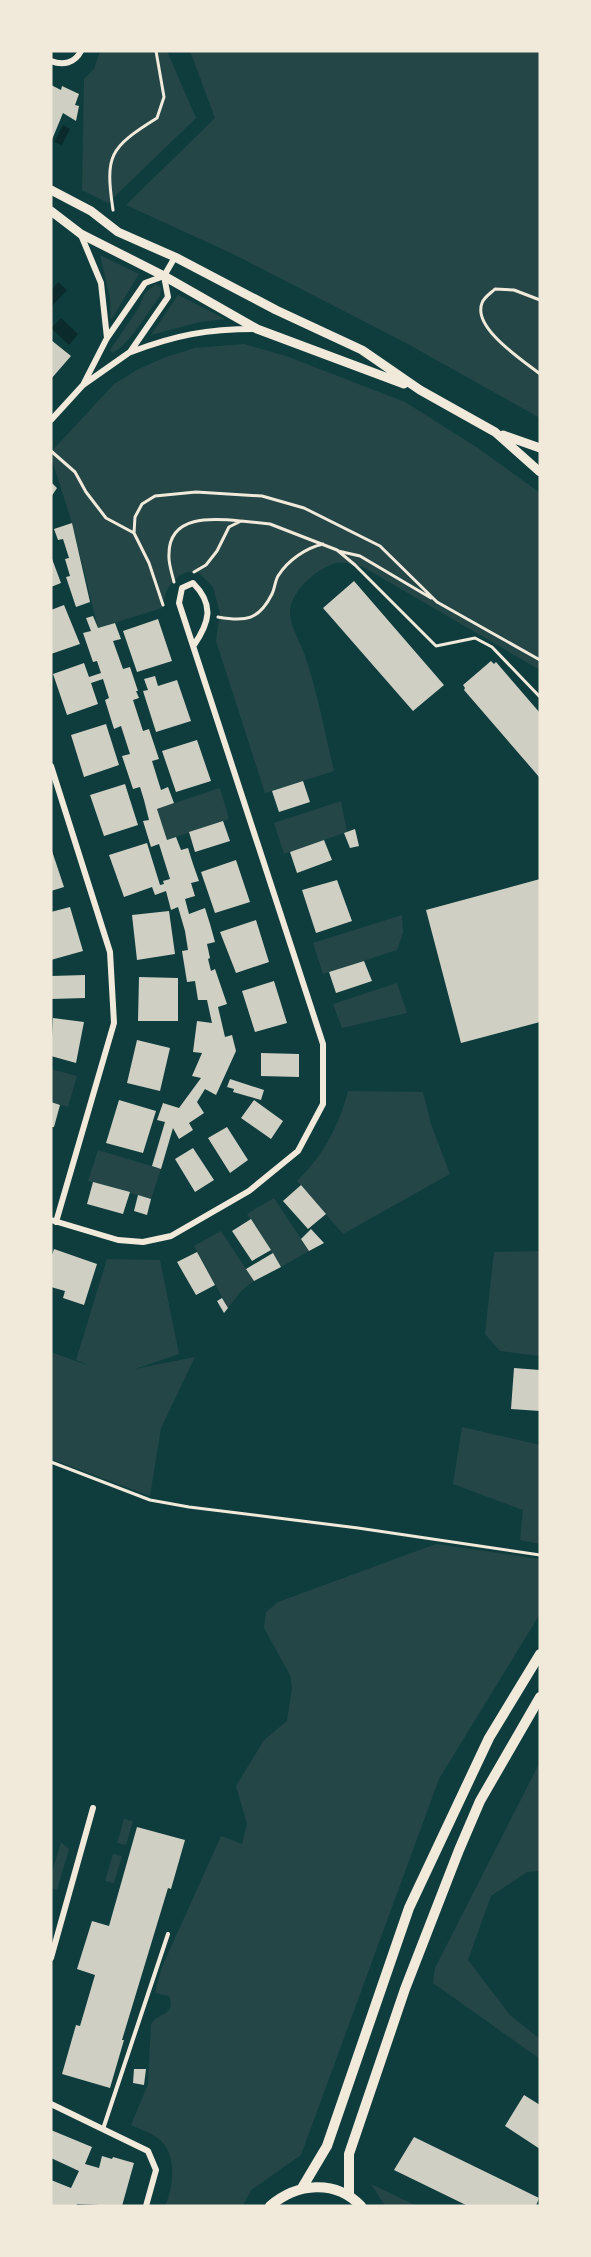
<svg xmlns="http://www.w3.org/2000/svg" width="591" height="2257" viewBox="0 0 591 2257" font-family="'Roboto Condensed',sans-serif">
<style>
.green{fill:#244646}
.water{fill:#0a2a2b}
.building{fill:#cfcfc3}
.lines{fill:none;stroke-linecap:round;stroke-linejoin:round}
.path{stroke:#f1e9da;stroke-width:3}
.service{stroke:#f1e9da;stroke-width:4}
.minor{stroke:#f1e9da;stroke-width:6}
.tertiary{stroke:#f1e9da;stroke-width:9}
.secondary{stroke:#f1e9da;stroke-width:10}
</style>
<rect width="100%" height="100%" fill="#0f3d3e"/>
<path class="green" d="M100,51H167L196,118L108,203L82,190L84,79L94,69Z
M190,51H540V418L406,343L235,255L126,205L215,118Z
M100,255L139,274L111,320L110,298Z
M156,284L161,288L160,296C148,311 129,346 112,353L110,350L138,309L145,293Z
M178,295L225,319L200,322L151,335Z
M244,344L286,356L405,402L478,448L540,493V670L363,567C354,565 345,561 336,563C317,568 291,591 290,611C289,626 302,644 306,659C318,695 325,733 334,771L265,793L216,641L220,613L213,587L199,573L187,572L180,575L170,585L166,592L162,608L98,628L72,523L51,457V452L114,384L137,370L163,358L195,348Z
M220,788L229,819L167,840L157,809Z
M341,801L347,832L284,854L274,823Z
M402,915L403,933L397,950L323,974L313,943Z
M397,983L407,1013L342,1028L333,1004Z
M51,1069L77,1076L68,1107L51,1102Z
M348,1091L423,1092L431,1124L450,1174L343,1234L297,1181C323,1156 339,1126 348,1091Z
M98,1150L161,1169L151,1199L88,1181Z
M274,1198L309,1251L281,1267L247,1214Z
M221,1231L254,1281L242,1290L228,1308L194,1246Z
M540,1251V1356L500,1351L485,1334L494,1252Z
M107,1259L160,1260L179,1354L135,1369L195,1357L161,1428L150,1496L51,1459V1352L92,1367L76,1360Z
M462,1427L540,1445V1544L520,1540L523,1510L453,1484Z
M436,1544L540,1559V1614L439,1779L301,2155L251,2190L243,2206H165C174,2186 178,2151 156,2137C149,2132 139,2129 131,2125L148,2084L151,2024C159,2012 176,2016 169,1996L155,1993L162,1967L221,1836L242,1844L247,1824L236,1786L264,1740L287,1721L292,1688L290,1675L264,1628L266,1612L278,1602Z
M540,1762V1871L527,1872L491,1896L468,1960L510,2015L540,2039V2059L433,1983L435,1968Z
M124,1819L133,1821L126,1845L117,1843Z
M61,1842L69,1849L57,1890L51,1888V1876Z
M113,1854L122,1856L114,1883L105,1881Z
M371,2184L417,2206H385Z"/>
<path class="water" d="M63,125L70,129L62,145L54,142Z
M58,282L67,290L52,306L51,290Z
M61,318L78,334L69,345L51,328Z"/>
<path class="building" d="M51,85L61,90L62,86L79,94L75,105L79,106L76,121L63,113L51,142Z
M51,340L71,356L51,379Z
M51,482L57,488L51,497Z
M72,523L90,602L76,607L66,577L70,576L65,559L69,558L63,539L58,540L54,529Z
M51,556L61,583L51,587Z
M354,581L444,685L413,711L323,608Z
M64,605L80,644L51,654V610Z
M93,616L98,628L115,623L121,639L113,641L123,669L130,667L138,691H136L139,698L133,700L143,731L149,729L159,759L152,761L161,790L168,787L174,803L157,809L167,840L176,837L181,850L188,848L193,864L199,881L191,883L195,896L185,899L189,914L205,908L210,924L215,942L207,944L210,958L208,959L211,971L215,969L227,1004L218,1007L225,1037L232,1035L236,1051L216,1095L205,1089L197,1102L204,1113L189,1123L193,1130L179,1139L173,1128L161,1169L152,1166L165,1122L157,1120L163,1103L179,1108L201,1078L192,1076L202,1053L193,1052L197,1021L212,1023L207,1000H198L195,981L187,982L182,951L188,950L185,931L178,907L171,910L166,891L155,895L152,887L124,897L109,855L147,843L160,885L164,884L163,881L170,879L159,844L151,847L143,821L149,820L144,800L140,787L133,789L122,756L130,754L121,726L114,729L105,700L109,698L103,679L91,683L98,704L67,715L53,674L84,663L89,677L101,673L97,661L93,662L83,633L91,631L86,618Z
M158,619L172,661L137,672L123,631Z
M491,661L494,664L496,662L540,713V778L464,690L465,688L463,685Z
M155,676L158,686L177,680L191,721L156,732L143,691L148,690L144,679Z
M106,724L119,765L84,777L71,735Z
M197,740L211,781L176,792L162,751Z
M303,781L310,802L279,812L272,791Z
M125,784L138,825L104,836L90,795Z
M223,821L230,841L195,852L189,832Z
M355,829L359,846L350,848L344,833Z
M324,840L332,860L297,873L290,852Z
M51,848L64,887L51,891Z
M236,860L250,902L215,913L201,872Z
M540,879V1022L461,1043L426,910Z
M337,880L352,921L316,933L302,890Z
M70,907L83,951L51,960V912Z
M169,911L175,954L137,960L132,915Z
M256,920L269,962L236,973L220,932Z
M364,961L372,981L336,993L329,972Z
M85,975V998L51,999V976Z
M139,977L178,978V1021H138Z
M274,981L287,1023L255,1032L242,991Z
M53,1018L84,1022L76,1063L51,1056Z
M137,1040L170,1048L160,1091L127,1083Z
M261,1053L299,1054V1077L261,1076Z
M230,1079L264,1090L261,1100L233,1092L234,1089L227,1087Z
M119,1100L156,1111L143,1153L106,1143Z
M254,1100L283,1121L271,1139L241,1118Z
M51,1102L60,1105L54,1127H51Z
M227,1127L248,1160L230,1173L208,1138Z
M193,1148L214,1180L195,1192L175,1159Z
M93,1182L130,1192L123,1214L87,1204Z
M301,1185L326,1214L308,1229L283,1201Z
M138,1195L151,1199L147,1215L134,1211Z
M251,1219L271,1250L252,1261L232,1231Z
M311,1229L324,1243L309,1251L301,1239Z
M54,1249L97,1264L84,1305L63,1298L65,1291L51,1287V1258Z
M197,1252L215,1285L196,1295L177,1262Z
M273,1253L281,1267L254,1281L246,1269Z
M222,1298L228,1308L224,1313L217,1301Z
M514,1368L540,1370V1411L511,1409Z
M137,1827L185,1840L171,1889L168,1888L122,2040H124L110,2088L62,2074L76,2025L80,2026L95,1975L77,1969L92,1921L109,1926Z
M134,2069H146L144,2085L133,2083Z
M524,2095L540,2105V2149L505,2126Z
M51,2130L92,2147L85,2164L99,2168L102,2156L112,2159L113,2157L134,2163L122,2206L77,2204L76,2206H51V2180L71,2188L79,2171L51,2158Z
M414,2137L539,2198L536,2206H468L394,2170Z"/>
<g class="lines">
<path class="path" d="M113,210C105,155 109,148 157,118L164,97L156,51
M540,300L514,290L495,289C491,293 484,297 482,303C472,328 524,361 540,374
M51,451L75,472L86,492L106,518L134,533
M338,551L360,556L431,598
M194,572L206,565L217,551L229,527L241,521L270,524L337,550L355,565L436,646L475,638L492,647L540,697
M174,582C172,573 168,563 169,554C169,515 212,518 240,521
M163,605L149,563L134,533L135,517L142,504L155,496L196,492L262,496L304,508L380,546L437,602L540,660
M218,617C246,622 259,620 272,594C275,588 275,581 278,576C288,560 306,548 323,544
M51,1462L150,1500L189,1507L358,1528L540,1555"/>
<path class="service" d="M103,2129L168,1934"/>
<path class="minor" d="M51,61C63,66 75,63 81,51
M81,235L101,283L107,338
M164,276L175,257
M131,352C176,335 207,329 255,329
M84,383L107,338L145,283L164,276
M51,420L83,385L130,352L168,297L164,276
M51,766L110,952L114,1023L56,1222
M51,1220L118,1240L143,1242L171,1236L249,1191L298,1151L323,1104V1044L179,603L182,588L193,583C215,605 209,623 194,645
M51,1958L93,1808
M51,2104L148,2151L156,2170L146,2206"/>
<path class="tertiary" d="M51,190L91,211L118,232L175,257L276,310L362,350L420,390L495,432L540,472
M51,211L81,234L164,276L257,329L404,384
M503,435L540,448"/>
<path class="secondary" d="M302,2188L327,2146L409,1908L489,1738L540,1654
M349,2196V2154L405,1989L459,1850L480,1801L540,1697
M270,2206C297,2183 335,2179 361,2206"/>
</g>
<rect width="591" height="2257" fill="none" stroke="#f1e9da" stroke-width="105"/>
</svg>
